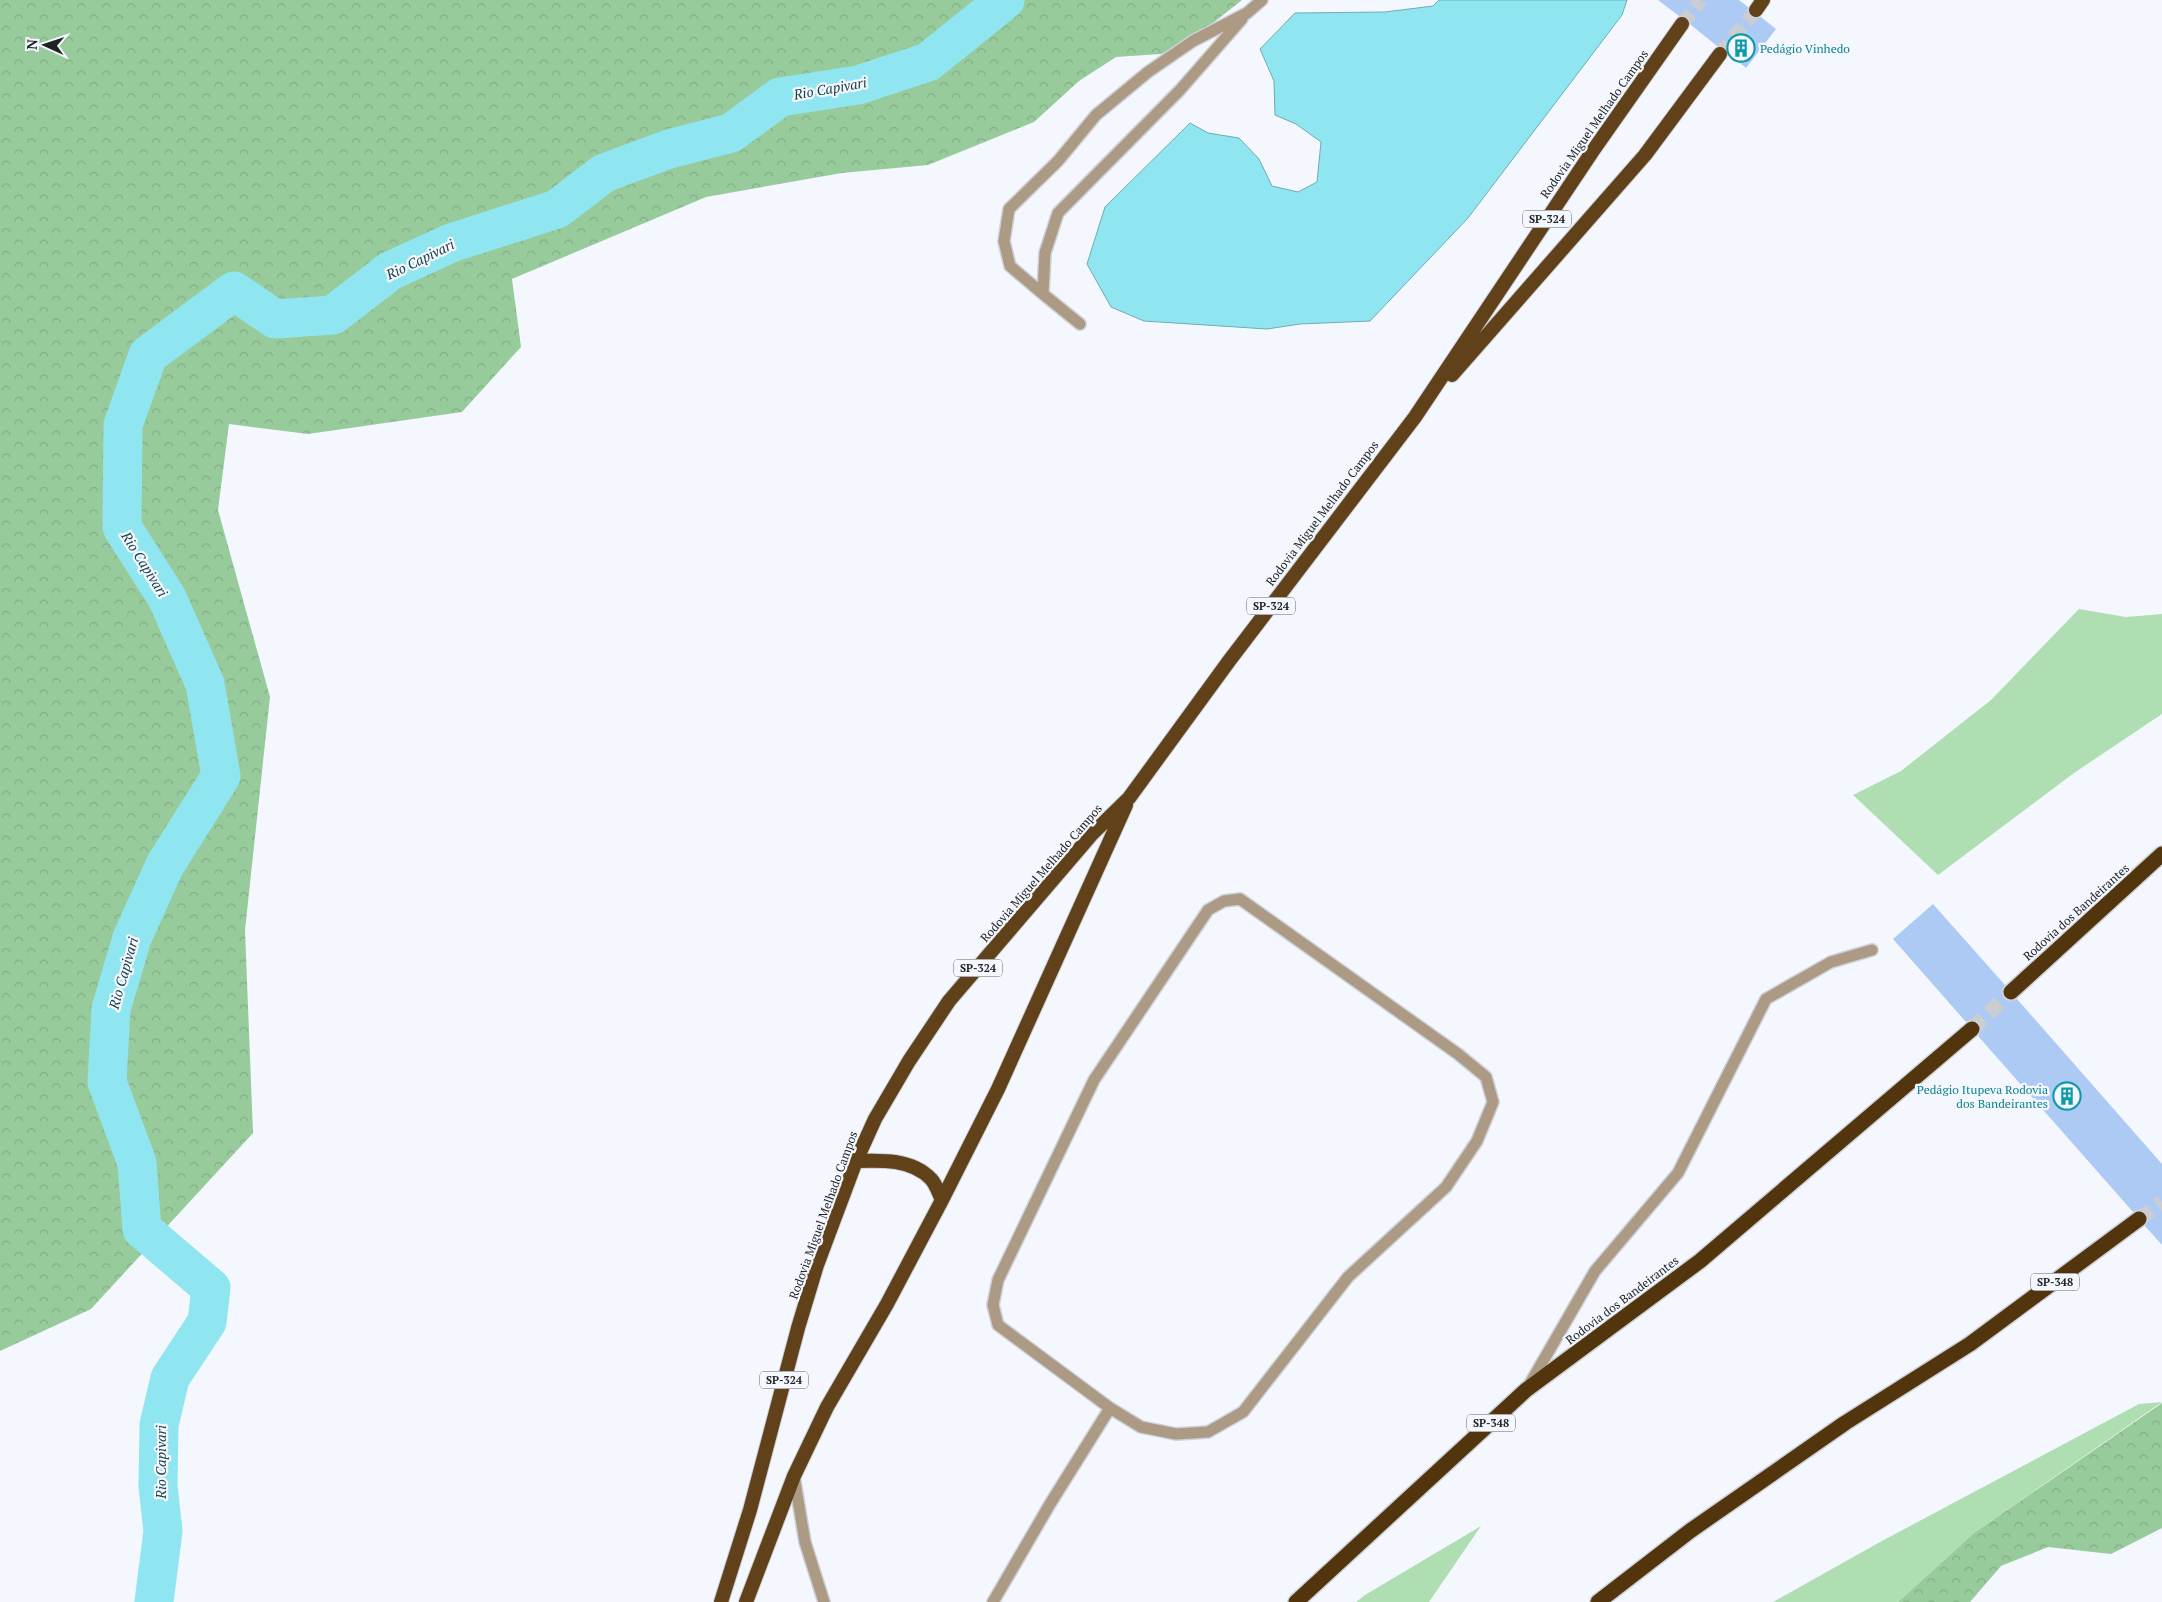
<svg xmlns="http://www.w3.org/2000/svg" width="2162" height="1602" viewBox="0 0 2162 1602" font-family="'PT Serif',serif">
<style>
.grass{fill:#afdeb3}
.forest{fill:url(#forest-crowns)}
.water{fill:#90e6f0;stroke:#6fabb3}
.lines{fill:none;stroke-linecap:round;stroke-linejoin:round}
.river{stroke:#90e6f0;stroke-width:39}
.building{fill:#adcaf5}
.trunk-tunnel{stroke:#cacdd2;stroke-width:14;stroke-dasharray:14 7;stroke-linecap:butt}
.motorway-tunnel{stroke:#cacdd2;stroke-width:15;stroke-dasharray:15 8;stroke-linecap:butt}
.service-casing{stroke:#ced1d7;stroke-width:14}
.trunk-casing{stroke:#ced1d7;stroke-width:16}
.motorway-casing{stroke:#ced1d7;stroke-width:18}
.service{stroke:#ad9a85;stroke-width:11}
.trunk{stroke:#604119;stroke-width:14}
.motorway{stroke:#52350d;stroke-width:15}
.labels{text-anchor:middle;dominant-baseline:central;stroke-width:4.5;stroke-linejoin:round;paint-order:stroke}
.shield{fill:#f4f8fe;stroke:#606265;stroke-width:1}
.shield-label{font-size:11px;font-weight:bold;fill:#212224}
.culture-label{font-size:12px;fill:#0d838f;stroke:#f4f8fe;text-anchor:start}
.street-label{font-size:12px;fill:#212224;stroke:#f4f8fe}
.water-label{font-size:14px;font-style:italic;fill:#184146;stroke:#f4f8fe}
</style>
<defs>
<pattern id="forest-crowns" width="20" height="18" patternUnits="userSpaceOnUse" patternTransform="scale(1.25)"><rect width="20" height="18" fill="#98cb9c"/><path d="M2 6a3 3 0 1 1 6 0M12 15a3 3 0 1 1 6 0" fill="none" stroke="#83ae86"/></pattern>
</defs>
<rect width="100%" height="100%" fill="#f4f8fe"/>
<path class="grass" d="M2079,609L2126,617L2162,614V714L2074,773L1938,875L1853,795L1901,771L1991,700Z
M2162,1402L1974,1533L1898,1602H1773L1880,1542L2139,1404Z
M1481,1526L1429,1602H1356L1365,1595Z"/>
<path class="forest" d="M0,0H1242L1175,53L1116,57L1079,81L1034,122L928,165L842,173L706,197L512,279L521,347L462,412L308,434L229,424L218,510L270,697L245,930L253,1133L91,1309L0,1351Z
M2162,1403V1528L2111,1554L2048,1547L2001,1566L1970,1602H1898L1974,1533Z"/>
<path class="water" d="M1439,0H1627L1622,15L1468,218L1370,321L1300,324L1267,329L1144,321L1111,307L1087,264L1105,207L1190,123L1208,133L1239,138L1259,159L1272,186L1298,192L1317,182L1321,142L1296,124L1275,115L1274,81L1260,49L1295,13L1385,12L1433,6Z"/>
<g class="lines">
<path class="river" d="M154,1602L163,1531L158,1486L159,1425L170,1378L207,1322L211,1288L142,1229L137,1163L107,1082L111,1009L132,938L165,865L221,776L205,684L167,598L122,527L123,425L148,355L234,291L275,319L333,315L390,271L451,243L557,209L604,173L669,149L731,133L780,97L858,85L928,62L1005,0"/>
</g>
<path class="building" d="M1658,0H1739L1748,7V13L1751,17L1756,19L1761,17L1776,29L1746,68L1729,54L1726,47L1717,46L1691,25L1687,17L1679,16Z
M1933,904L2005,985L2002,990L2004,998L2009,1001L2017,999L2162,1164V1245L2145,1226L2148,1218L2146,1213L2138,1210L2133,1212L1978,1036L1981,1028L1979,1023L1971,1020L1966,1022L1893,939Z"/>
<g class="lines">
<path class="trunk-tunnel" d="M1682,24L1701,0
M1720,54L1756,10"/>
<path class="motorway-tunnel" d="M1972,1029L2011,992
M2139,1219L2162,1202"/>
<g class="service-casing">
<path id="service" d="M1043,294L1010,266L1004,241L1009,209L1058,161L1096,115L1148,72L1193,41L1247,13L1262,0
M1080,324L1043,294L1045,253L1058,213L1180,90L1242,19
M1528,1387L1595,1271L1678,1173L1766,999L1831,962L1872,950
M794,1476L805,1542L824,1602
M993,1602L1050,1504L1110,1408L998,1325L993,1305L998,1280L1094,1080L1208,910L1224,901L1240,899L1458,1054L1486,1077L1493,1102L1477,1141L1446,1187L1348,1277L1243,1412L1208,1432L1176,1434L1141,1427L1110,1408"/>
</g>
<g class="trunk-casing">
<path id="trunk" d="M1756,10L1763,0
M1452,375L1645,155L1720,54
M856,1161C882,1160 912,1159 931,1179C936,1184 939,1194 942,1200
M721,1602L750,1510L798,1328L817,1265L856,1161L875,1119L909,1061L949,1001L1092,834L1129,798L1229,661L1415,417L1592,152L1682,24
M746,1602L794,1476L827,1407L887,1304L942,1200L998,1089L1126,805"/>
</g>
<g class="motorway-casing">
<path id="motorway" d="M2011,992L2162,854
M1296,1602L1526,1390L1700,1261L1972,1029
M1598,1602L1690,1531L1845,1423L1970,1344L2139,1219"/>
</g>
<use href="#service" class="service"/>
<use href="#trunk" class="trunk"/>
<use href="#motorway" class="motorway"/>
</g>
<defs>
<g id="building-ring" transform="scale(1.4375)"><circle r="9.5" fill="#f4f8fe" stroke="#0f9aa8" stroke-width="1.5"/><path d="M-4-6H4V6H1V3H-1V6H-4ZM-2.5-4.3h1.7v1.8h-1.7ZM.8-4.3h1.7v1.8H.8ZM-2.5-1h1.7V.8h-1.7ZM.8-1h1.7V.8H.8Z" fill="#0f9aa8"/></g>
</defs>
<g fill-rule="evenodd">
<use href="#building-ring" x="1741" y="48"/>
<use href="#building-ring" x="2067" y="1096"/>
</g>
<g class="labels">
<g class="shield">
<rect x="1523" y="210.5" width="48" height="17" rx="4"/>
<rect x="1247" y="597.5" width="48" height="17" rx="4"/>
<rect x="954" y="959.5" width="48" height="17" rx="4"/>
<rect x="2031" y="1273.5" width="48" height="17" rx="4"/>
<rect x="760" y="1371.5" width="48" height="17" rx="4"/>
<rect x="1467" y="1414.5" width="48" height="17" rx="4"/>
</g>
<g class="shield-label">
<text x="1547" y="219">SP-324</text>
<text x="1271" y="606">SP-324</text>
<text x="978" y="968">SP-324</text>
<text x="2055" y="1282">SP-348</text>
<text x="784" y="1380">SP-324</text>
<text x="1491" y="1423">SP-348</text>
</g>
<g class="culture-label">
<text x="1760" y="48">Pedágio Vinhedo</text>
<text x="2048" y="1089" text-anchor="end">Pedágio Itupeva Rodovia<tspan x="2048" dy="14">dos Bandeirantes</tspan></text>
</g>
<g class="street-label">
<text transform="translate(1594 124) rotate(-55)">Rodovia Miguel Melhado Campos</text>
<text transform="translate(1322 513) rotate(-53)">Rodovia Miguel Melhado Campos</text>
<text transform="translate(1041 873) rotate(-49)">Rodovia Miguel Melhado Campos</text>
<text transform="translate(2076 912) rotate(-42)">Rodovia dos Bandeirantes</text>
<text transform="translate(823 1215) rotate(-70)">Rodovia Miguel Melhado Campos</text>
<text transform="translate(1622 1300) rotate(-37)">Rodovia dos Bandeirantes</text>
</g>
<g class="water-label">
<text transform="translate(830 88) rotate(-10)">Rio Capivari</text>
<text transform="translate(420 259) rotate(-26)">Rio Capivari</text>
<text transform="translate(145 564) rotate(58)">Rio Capivari</text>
<text transform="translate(123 973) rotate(-74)">Rio Capivari</text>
<text transform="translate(160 1462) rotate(-90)">Rio Capivari</text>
</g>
</g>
<g transform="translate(45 45) rotate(273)" stroke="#f4f8fe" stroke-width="4" paint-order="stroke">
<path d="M0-4L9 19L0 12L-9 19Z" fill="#212224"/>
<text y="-8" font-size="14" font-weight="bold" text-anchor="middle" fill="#212224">N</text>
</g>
</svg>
